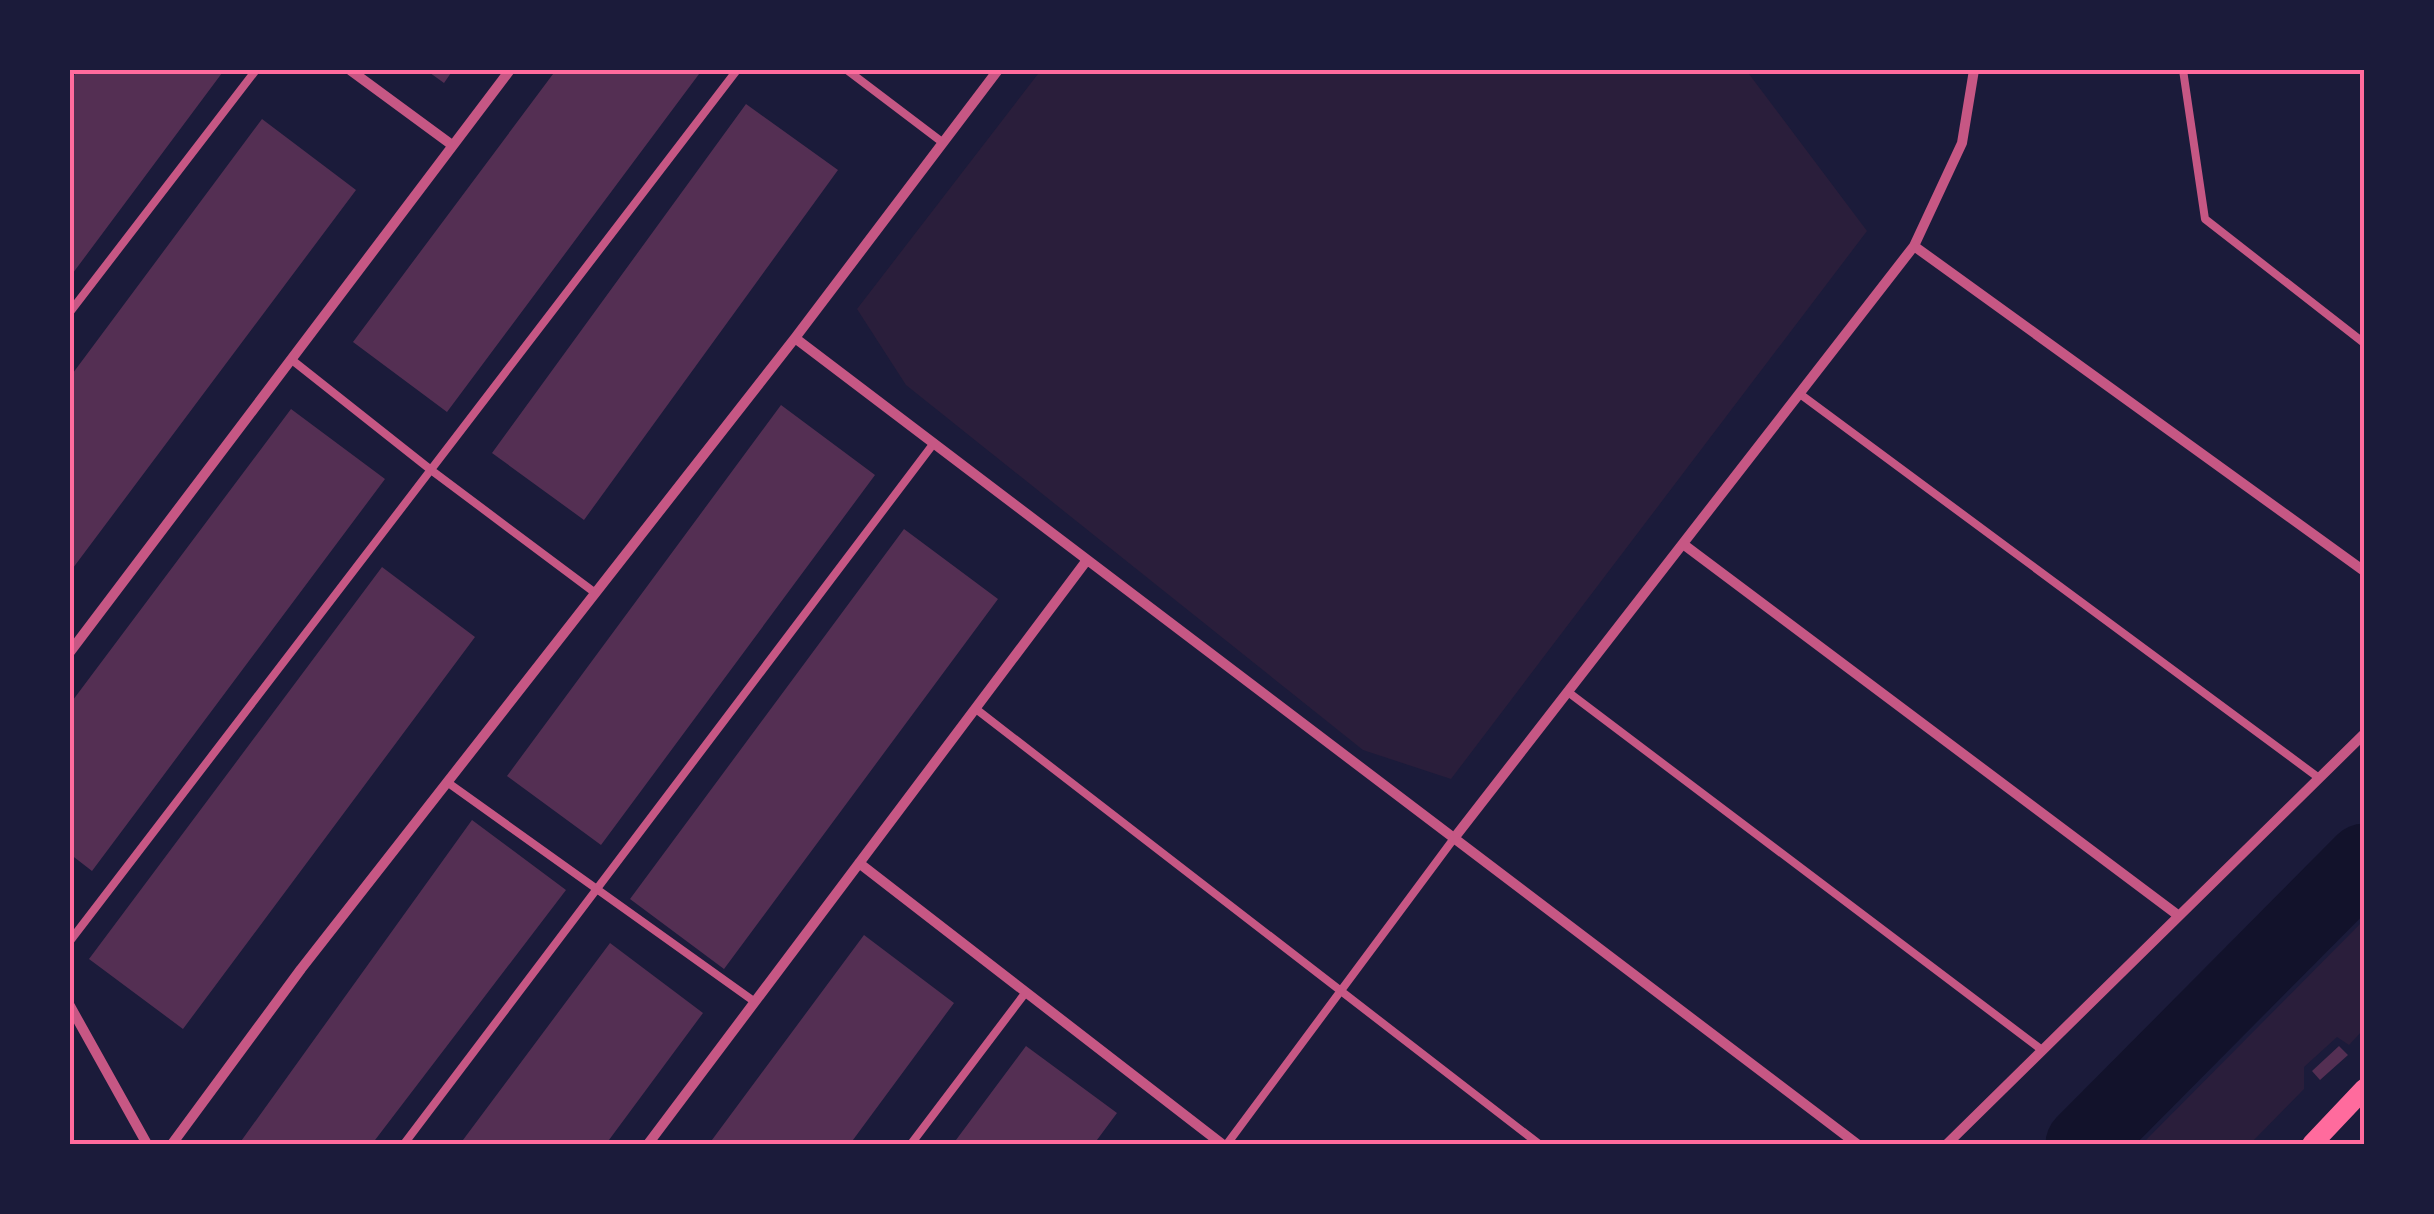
<svg xmlns="http://www.w3.org/2000/svg" width="2434" height="1214" viewBox="0 0 2434 1214" font-family="Raleway,sans-serif">
<style>
.green{fill:#2a1e3b}
.lines{fill:none;stroke-linecap:round;stroke-linejoin:round}
.river{stroke:#12122b;stroke-width:75}
.building{fill:#542f53}
.service{stroke:#c65784;stroke-width:8}
.minor{stroke:#c65784;stroke-width:10}
.secondary{stroke:#ff6b9d;stroke-width:20}
.neatline{fill:none;stroke:#ff6b9d;stroke-width:4}
</style>
<rect width="100%" height="100%" fill="#1b1b3a"/>
<path class="green" d="M1041,70H1746L1867,231L1451,779L1363,750L906,385L857,309Z
M2364,920V1029L2349,1045L2337,1037L2304,1067V1089L2250,1144H2142Z"/>
<g class="lines">
<path class="river" d="M2083,1144L2364,861"/>
</g>
<path class="building" d="M78,70H218L222,73L70,277V81Z
M426,70H453L444,83Z
M556,70H702L447,412L353,342Z
M746,104L838,170L584,520L492,453Z
M262,119L356,190L70,572V377Z
M781,405L875,475L601,845L507,776Z
M291,409L385,479L92,871L70,854V704Z
M904,529L998,599L724,969L630,899Z
M382,567L475,637L183,1029L89,959Z
M472,820L566,890L372,1144H239Z
M864,935L954,1003L850,1144H709Z
M610,943L703,1013L606,1144H460Z
M1026,1046L1117,1113L1094,1144H953Z
M2339,1046L2348,1055L2320,1080L2312,1071Z"/>
<g class="lines">
<path class="service" d="M847,70L942,142
M2183,70L2205,219L2364,343
M70,312L256,70
M292,360L431,470L594,592
M1800,394L2319,778
M1568,692L2042,1050
M976,709L1539,1144
M447,782L755,1002
M70,941L737,70
M404,1144L934,443
M911,1144L1026,992
M1227,1144L1455,837"/>
<path class="minor" d="M350,70L452,145
M1914,246L2364,571
M795,338L1857,1144
M1683,544L2179,916
M70,652L510,70
M1455,837L1914,246L1962,143L1974,70
M859,863L1222,1144
M70,1006L147,1144
M172,1144L301,969L795,338L998,70
M648,1144L1087,560
M1947,1144L2364,734"/>
<path class="secondary" d="M2312,1144L2364,1089"/>
</g>
<rect width="2434" height="1214" fill="none" stroke="#1b1b3a" stroke-width="145"/>
<rect x="72" y="72" width="2290" height="1070" class="neatline"/>
</svg>
